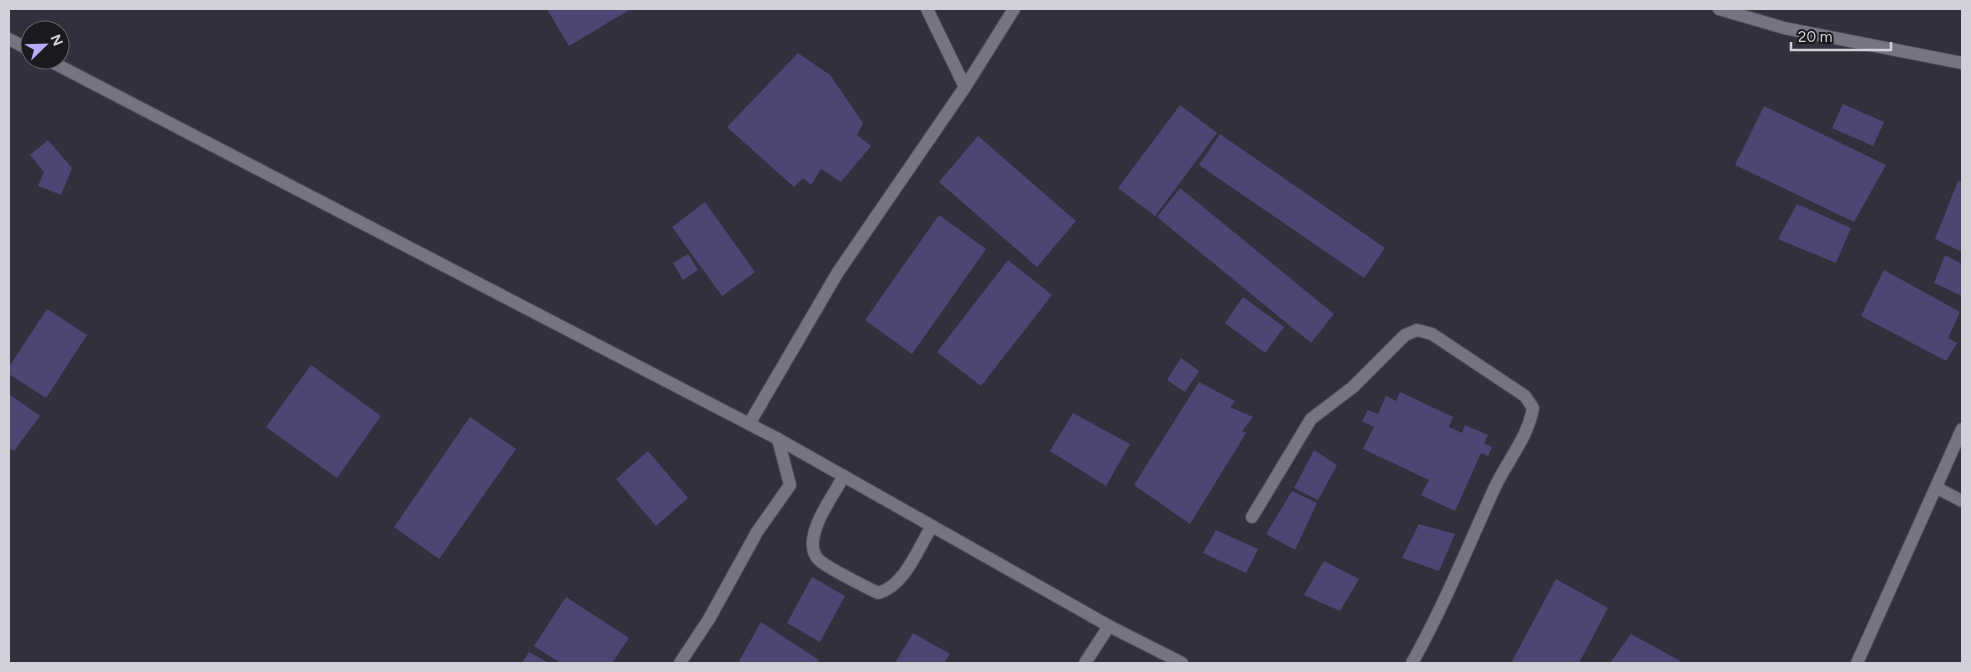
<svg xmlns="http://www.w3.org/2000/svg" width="1971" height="672" viewBox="0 0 1971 672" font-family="Figtree,sans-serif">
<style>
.building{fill:#4d4574}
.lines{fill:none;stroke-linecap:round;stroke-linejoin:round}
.lane-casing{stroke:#4d4c56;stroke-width:14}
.street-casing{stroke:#4d4c56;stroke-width:14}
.secondary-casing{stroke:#4d4c56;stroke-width:14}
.lane{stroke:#757482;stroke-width:12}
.street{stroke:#757482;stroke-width:12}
.secondary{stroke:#757482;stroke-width:12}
</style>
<rect width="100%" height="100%" fill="#32303c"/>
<path class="building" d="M547,9H631L569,46Z
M798,53L830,75L863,123L857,135L871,146L841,182L821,169L811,185L803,178L794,187L727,127Z
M1843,104L1884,122L1873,146L1832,128Z
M1180,105L1217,133L1155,216L1118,188Z
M1764,106L1886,165L1854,222L1735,165Z
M1220,134L1385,248L1364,278L1199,165Z
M978,136L1076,221L1037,267L939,182Z
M48,140L72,168L61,195L38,186L44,172L30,155Z
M1958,181L1962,182V252L1935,239Z
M1180,188L1334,314L1311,343L1157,217Z
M705,202L755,272L722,296L672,227Z
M1797,204L1851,228L1836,263L1778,239Z
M939,215L986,249L912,354L865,320Z
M688,254L698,270L683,280L673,263Z
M1945,255L1962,264V296L1934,283Z
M1008,260L1052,295L981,386L937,352Z
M1884,270L1960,312L1948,338L1957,343L1946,361L1861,316Z
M1243,297L1284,327L1265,353L1225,323Z
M47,309L87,335L46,398L9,374V367Z
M1181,358L1199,371L1185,392L1167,380Z
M311,365L381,416L337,478L266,427Z
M1199,382L1235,401L1230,407L1253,417L1242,431L1246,433L1190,524L1134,485Z
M1400,392L1453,417L1449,427L1462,433L1465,425L1488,435L1484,443L1492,447L1488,456L1481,453L1455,511L1421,495L1429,480L1363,449L1374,427L1362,421L1368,410L1378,414L1386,396L1396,401Z
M9,394L40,416L14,451L9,448Z
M1073,413L1130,444L1106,486L1050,451Z
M470,417L516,449L439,559L394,527Z
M1314,450L1337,465L1318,500L1294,488Z
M648,451L688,498L656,526L616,479Z
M1292,491L1317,503L1295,550L1266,534Z
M1419,524L1455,534L1439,571L1402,558Z
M1216,530L1258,549L1246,573L1203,553Z
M1324,561L1359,579L1340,611L1304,595Z
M812,577L845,596L820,642L787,623Z
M1556,579L1608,608L1579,663H1511Z
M566,597L629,638L612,663H560L534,646Z
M761,622L819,660L817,663H738Z
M913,633L950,654L944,663H895Z
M1631,634L1684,663H1610Z
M529,652L549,663H522Z"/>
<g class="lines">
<g class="lane-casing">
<path id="lane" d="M844,476C833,496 800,539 818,559C825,567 866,587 878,593C905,586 918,548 932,526"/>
</g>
<g class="street-casing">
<path id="street" d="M927,9L965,87
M1719,9L1784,28L1962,63
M749,424L838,272L965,87L1014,9
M1937,488L1962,501
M1252,517L1311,419L1353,387L1405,335L1417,330L1432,334L1525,396L1533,408C1528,437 1508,460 1495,487C1468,546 1444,606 1412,663
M680,663L709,619L757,532L790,485L778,439
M1085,663L1109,626
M1857,663L1962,429"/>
</g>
<g class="secondary-casing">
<path id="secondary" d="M9,39L30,50
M48,60L778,439L1109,626L1182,663"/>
</g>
<use href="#lane" class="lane"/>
<use href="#street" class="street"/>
<use href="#secondary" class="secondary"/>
</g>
<rect width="1971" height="672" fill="none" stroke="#d1d0d8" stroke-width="20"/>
<g transform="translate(45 45) rotate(67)"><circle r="24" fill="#1a191e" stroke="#636268"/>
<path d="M0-4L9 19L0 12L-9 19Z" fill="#b6acf8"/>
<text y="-8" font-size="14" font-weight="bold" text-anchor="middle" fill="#d1d0d8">N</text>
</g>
<path d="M1791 42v8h100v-8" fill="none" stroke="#d1d0d8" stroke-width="2.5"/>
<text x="1798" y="42" font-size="15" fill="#d1d0d8" stroke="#1a191e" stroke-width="4" paint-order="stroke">20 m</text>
</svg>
